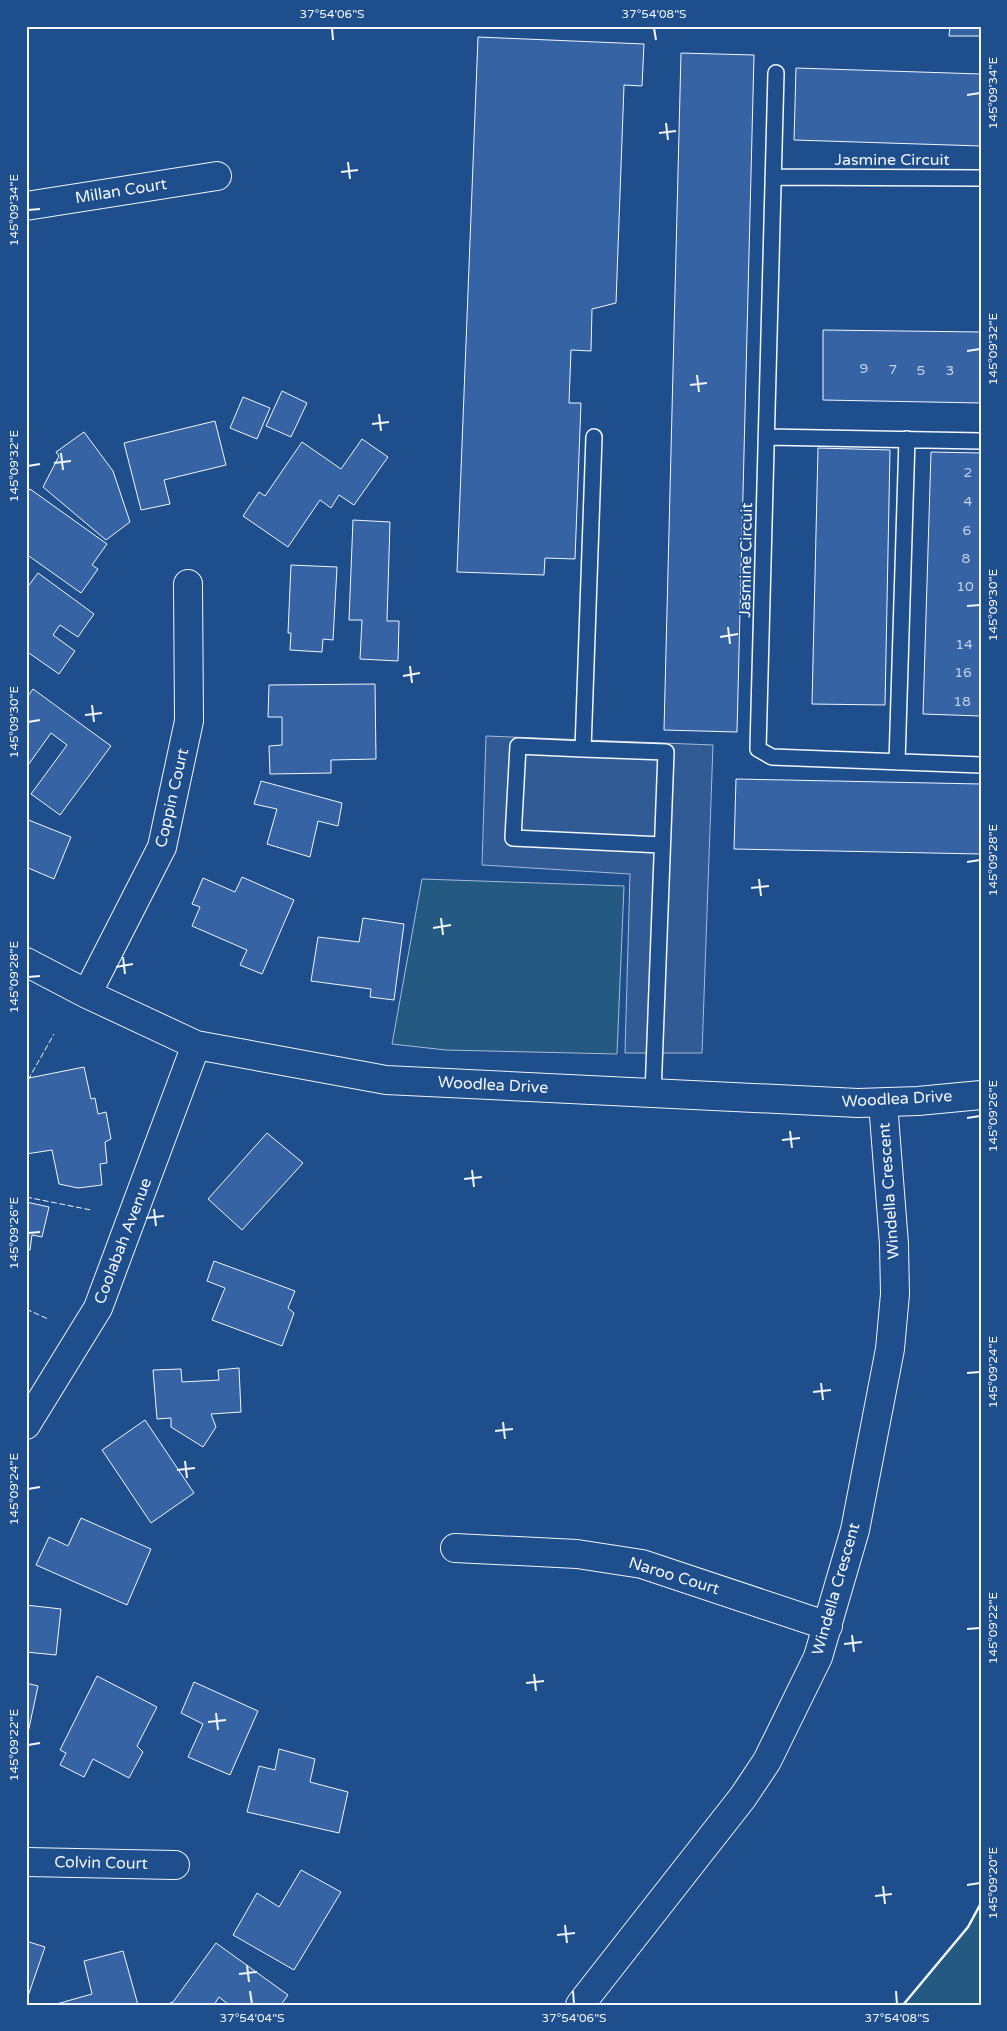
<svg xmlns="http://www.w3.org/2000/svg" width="1007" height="2031" viewBox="0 0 1007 2031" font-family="'Varela Round',sans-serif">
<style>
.green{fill:#245a82;stroke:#a8bbd7}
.parking{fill:#305b95;stroke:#a8bbd7}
.building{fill:#3563a3;stroke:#f2f6ff}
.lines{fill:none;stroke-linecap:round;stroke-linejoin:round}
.service-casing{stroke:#f2f6ff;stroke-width:18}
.minor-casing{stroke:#f2f6ff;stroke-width:30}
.service{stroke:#1f4e8c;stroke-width:15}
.minor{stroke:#1f4e8c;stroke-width:28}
.fence{stroke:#f2f6ff;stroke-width:1;stroke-dasharray:6 2.5;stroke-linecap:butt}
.wall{stroke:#f2f6ff;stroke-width:2.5}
.ticks{fill:none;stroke:#f2f6ff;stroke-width:2}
.labels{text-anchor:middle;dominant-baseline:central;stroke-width:4;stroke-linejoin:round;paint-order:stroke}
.number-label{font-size:14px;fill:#c3d1e8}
.street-label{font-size:16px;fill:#f2f6ff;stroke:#1f4e8c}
.neatline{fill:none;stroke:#f2f6ff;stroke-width:2}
.ticks-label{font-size:12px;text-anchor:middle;fill:#f2f6ff}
</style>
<rect width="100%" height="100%" fill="#1f4e8c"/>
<path class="green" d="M422,879L624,886L617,1054L446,1050L392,1044Z
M981,1904V2005H903L968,1927Z"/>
<path class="parking" d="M486,736L713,745L702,1053H625L630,874L482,865Z"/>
<path class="building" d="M950,26H981V36H949Z
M478,37L644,44L642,86L624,85L616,303L592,309L591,351L571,350L569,403H581L575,559L545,558L544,575L457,572Z
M681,53L754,55L737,732L664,730Z
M796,68L981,74V146L794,140Z
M823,330L981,332V403L823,400Z
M282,391L307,403L291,437L266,426Z
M243,397L270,408L257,439L230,428Z
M215,421L226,465L164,480L170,504L141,510L124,443Z
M84,432L113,471L130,522L106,540L43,487L59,456L56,452Z
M362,439L388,457L354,505L339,495L331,508L320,500L288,547L243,516L259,492L265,496L302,442L341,469Z
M818,448L890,450L885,705L812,704Z
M931,452L981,453V716L923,714Z
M30,489L107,544L92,565L98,569L81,593L26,554V494Z
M353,520L390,522L387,621H399L398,661L360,659L362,620H349Z
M291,565L337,567L333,640L323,639L322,652L290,650L291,633H288Z
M38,573L94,614L78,637L60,625L53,635L75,651L59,674L26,651V589Z
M375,684L376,759L331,760V773L270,774L269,746L282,745V717H268L269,685Z
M33,689L111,746L60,815L31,794L67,745L51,733L26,768V699Z
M736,779L981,784V854L734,849Z
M261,781L342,803L338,826L318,821L310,857L267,844L277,809L254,804Z
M26,819L71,837L54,879L26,867Z
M242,877L294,900L262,974L240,965L247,950L192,926L200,907L192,904L203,878L235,892Z
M363,918L404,924L394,1000L370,997L371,989L311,981L318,937L359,942Z
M84,1067L91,1099L95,1098L98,1114L106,1112L111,1139L105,1142L107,1163L100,1164L102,1185L78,1188L59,1184L52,1150L26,1154V1082L29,1078Z
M267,1133L303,1163L242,1230L208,1199Z
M26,1202L49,1207L42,1237L32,1235L30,1250L26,1249Z
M214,1261L295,1291L288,1308L294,1313L282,1346L212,1320L225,1288L207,1281Z
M239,1368L241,1412L211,1414L216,1427L203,1447L171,1427V1418L157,1419L153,1370L181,1369L182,1382L219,1380L218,1370Z
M145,1420L194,1493L151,1523L102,1450Z
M81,1518L151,1549L127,1605L36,1565L49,1537L68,1546Z
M26,1605L61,1609L56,1655L26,1652Z
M97,1676L157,1707L137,1746L143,1752L129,1778L93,1759L84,1777L60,1765L66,1753L60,1750Z
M194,1682L258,1711L230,1775L188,1757L203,1724L181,1713Z
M26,1683L38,1686L26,1742Z
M279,1749L315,1759L310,1782L348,1792L339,1833L247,1812L259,1766L275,1770Z
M301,1870L341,1892L294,1970L233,1935L257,1893L279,1907Z
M26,1941L45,1947L26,2002Z
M216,1943L288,1995L281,2005H229L219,1997L214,2005H165L173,2002Z
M123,1951L138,2005H53L92,1994L84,1961Z"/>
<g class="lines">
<g class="service-casing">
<path id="service" d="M776,73L758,749L772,757L981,765
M773,177L981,178
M594,437L583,749L666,752L653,1094
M767,437L981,441
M583,749L518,746L513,838L662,845
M897,762L907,439"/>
</g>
<g class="minor-casing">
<path id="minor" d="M26,206L217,176
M26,962L87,994L196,1045L386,1080L858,1103L918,1101L981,1095
M87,994L162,847L189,721L188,584
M26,1425L98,1308L196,1045
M455,1548L577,1554L642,1564L828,1626
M26,1862L175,1865
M580,2005L743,1797L767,1761L818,1657L855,1530L890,1349L895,1294L894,1244L883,1103"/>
</g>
<use href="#service" class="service"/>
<use href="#minor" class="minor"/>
<path class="fence" d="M28,1080L54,1034
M26,1197L91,1210
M26,1309L48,1319"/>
<path class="wall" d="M903,2005L968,1927L981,1903"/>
</g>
<path class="ticks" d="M332,28L333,40M654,28L656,40M967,95L980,93M666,123L668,140M659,133L676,131M348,162L350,179M341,172L358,170M28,210L40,209M967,351L980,349M697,375L699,392M690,385L707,383M379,414L381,431M372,424L389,422M61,453L63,470M54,463L71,461M28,466L40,464M967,606L980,605M728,627L730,644M720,637L738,634M410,666L412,683M403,676L420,673M92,705L94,722M85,715L102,713M28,722L40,720M967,862L980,860M759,879L761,896M751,888L769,886M441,918L443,935M433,928L451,925M123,957L125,974M116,967L133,964M28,977L40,976M967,1118L980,1116M790,1131L792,1148M782,1140L800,1138M472,1170L474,1187M464,1179L482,1177M154,1209L156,1226M146,1218L164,1216M28,1233L40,1232M967,1373L980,1372M821,1383L823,1400M813,1392L831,1390M503,1422L505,1439M495,1431L513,1429M185,1461L187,1478M177,1470L195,1468M28,1489L40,1487M967,1629L980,1628M852,1635L854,1652M844,1644L862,1642M534,1674L536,1691M526,1683L544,1681M216,1713L218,1730M208,1722L226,1720M28,1745L40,1743M967,1885L980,1883M883,1886L885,1904M875,1896L892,1894M565,1925L567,1943M557,1935L575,1933M247,1965L249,1982M239,1974L257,1972M250,1991L252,2004M573,1991L574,2004M896,1991L897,2004"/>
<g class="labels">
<g class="number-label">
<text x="864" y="368">9</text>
<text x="893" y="369">7</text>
<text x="921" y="370">5</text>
<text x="950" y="370">3</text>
<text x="968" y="472">2</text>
<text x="968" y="501">4</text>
<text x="967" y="530">6</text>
<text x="966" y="558">8</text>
<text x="965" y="586">10</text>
<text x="964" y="644">14</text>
<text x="963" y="672">16</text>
<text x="962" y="701">18</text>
</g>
<g class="street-label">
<text x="892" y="160">Jasmine Circuit</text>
<text transform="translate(121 191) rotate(-9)">Millan Court</text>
<text transform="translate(746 560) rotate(-89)">Jasmine Circuit</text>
<text transform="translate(172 798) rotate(-77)">Coppin Court</text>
<text transform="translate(493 1085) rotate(3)">Woodlea Drive</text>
<text transform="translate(897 1099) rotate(-3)">Woodlea Drive</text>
<text transform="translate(889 1191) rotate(-94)">Windella Crescent</text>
<text transform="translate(123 1241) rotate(-69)">Coolabah Avenue</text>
<text transform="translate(674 1576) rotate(17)">Naroo Court</text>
<text transform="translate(836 1589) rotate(-74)">Windella Crescent</text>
<text transform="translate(101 1863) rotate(1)">Colvin Court</text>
</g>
</g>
<rect width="1007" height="2031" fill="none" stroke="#1f4e8c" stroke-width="55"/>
<rect x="28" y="28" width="952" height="1976" class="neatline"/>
<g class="ticks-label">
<text x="332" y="18">37°54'06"S</text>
<text x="654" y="18">37°54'08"S</text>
<text transform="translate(993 93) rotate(-90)" y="4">145°09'34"E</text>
<text transform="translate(14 210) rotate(-90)" y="4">145°09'34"E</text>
<text transform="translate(993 349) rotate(-90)" y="4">145°09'32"E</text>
<text transform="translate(14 466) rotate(-90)" y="4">145°09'32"E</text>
<text transform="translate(993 605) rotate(-90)" y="4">145°09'30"E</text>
<text transform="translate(14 722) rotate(-90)" y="4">145°09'30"E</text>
<text transform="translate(993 860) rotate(-90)" y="4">145°09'28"E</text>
<text transform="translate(14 977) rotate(-90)" y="4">145°09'28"E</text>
<text transform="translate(993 1116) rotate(-90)" y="4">145°09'26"E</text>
<text transform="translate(14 1233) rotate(-90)" y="4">145°09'26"E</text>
<text transform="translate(993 1372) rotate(-90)" y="4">145°09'24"E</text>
<text transform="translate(14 1489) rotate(-90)" y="4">145°09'24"E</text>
<text transform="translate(993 1628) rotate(-90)" y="4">145°09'22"E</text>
<text transform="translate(14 1745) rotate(-90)" y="4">145°09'22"E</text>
<text transform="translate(993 1883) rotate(-90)" y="4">145°09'20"E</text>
<text x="252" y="2022">37°54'04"S</text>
<text x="574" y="2022">37°54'06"S</text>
<text x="897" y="2022">37°54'08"S</text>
</g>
</svg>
